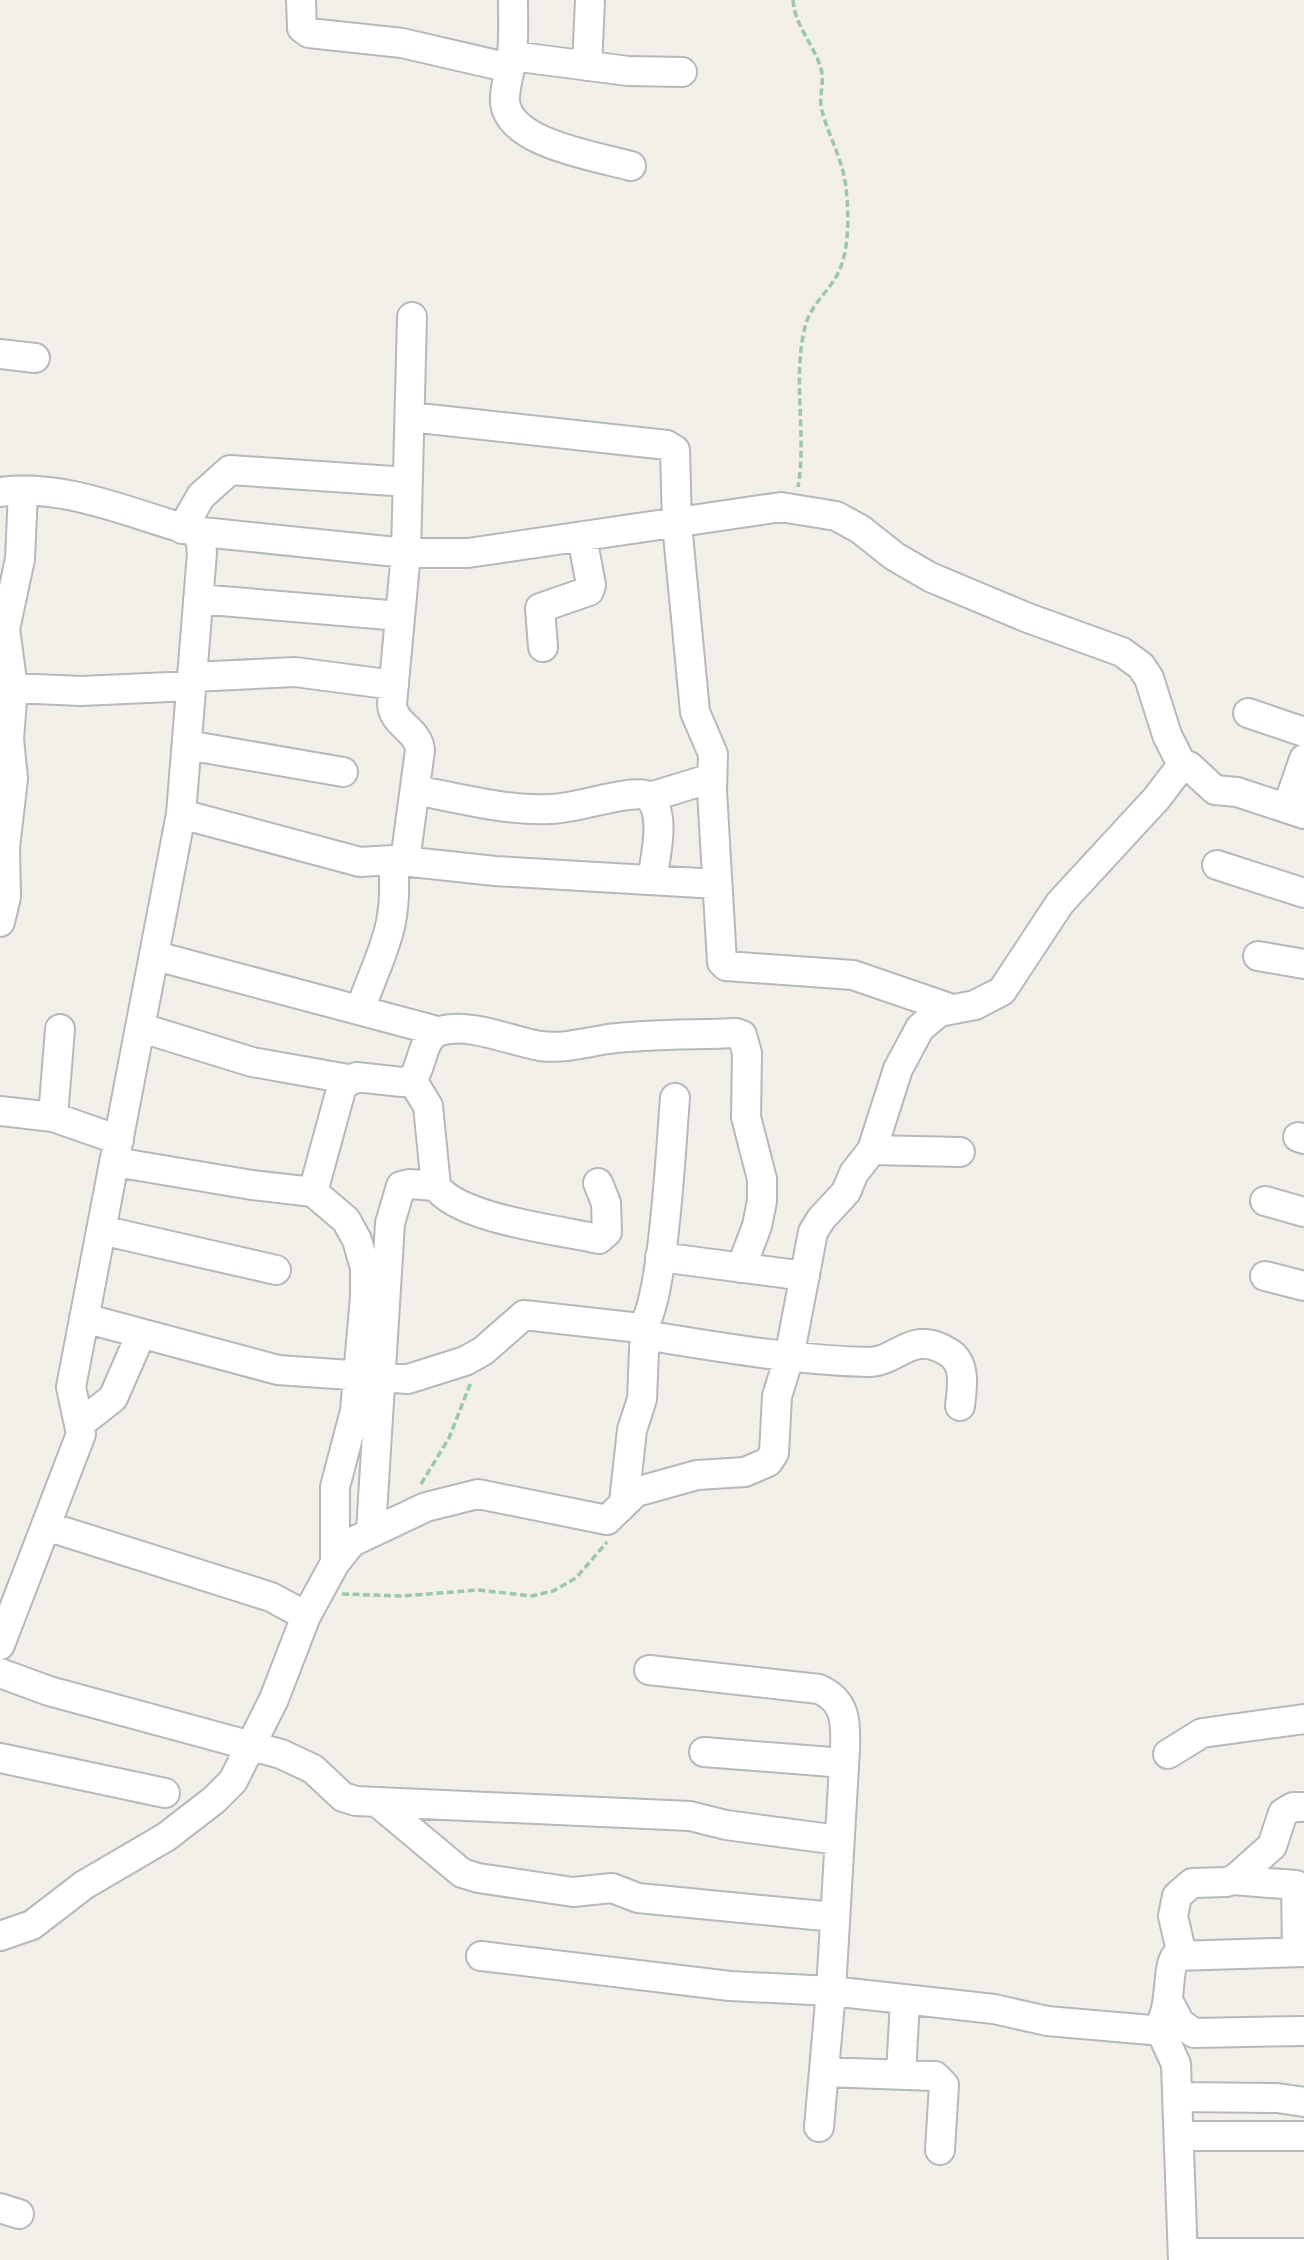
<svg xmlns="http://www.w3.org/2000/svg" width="1304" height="2260" viewBox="0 0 1304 2260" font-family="Karla,sans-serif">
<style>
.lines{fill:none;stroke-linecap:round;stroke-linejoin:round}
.minor-casing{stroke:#b5b8bc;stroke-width:32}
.path{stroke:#9cc7a9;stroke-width:3.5;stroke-dasharray:7 3.5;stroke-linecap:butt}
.minor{stroke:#fff;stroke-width:28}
</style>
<rect width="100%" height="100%" fill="#f1efe8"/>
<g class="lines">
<g class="minor-casing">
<path id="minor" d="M301,0L302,28L309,33L402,43L510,68
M513,0C513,18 514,36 512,54C511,68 506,82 505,96C501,143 596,156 631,166
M512,56L628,71L682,72
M587,66L590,0
M0,354L35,358
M410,417L667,445L675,450L677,524L695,712L713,754L712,791L722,962L726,966L853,975L952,1009
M0,492C65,483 131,514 193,531L200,537L202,553L181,814L71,1387L81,1434L0,1645
M182,529L201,496L230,470L408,482
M193,531L406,553H468L781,507L836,516L860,529L894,556L930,577L1028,618L1122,652L1141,666L1149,678L1167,735L1183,767
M198,599L400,616
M543,647L540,608L589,591L591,585L582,537
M192,677L295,672L394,685
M13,688L81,691L191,686
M1248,713L1304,732
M187,745L343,772
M415,790C459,798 505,811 550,809C576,809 626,790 646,795C668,810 655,858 652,880
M650,797L712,778
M1287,808L1304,759
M181,814L360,862L393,860L495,871L717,884
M405,861L420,750C418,729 393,725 392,704L406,553L412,317
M1217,865L1304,893
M0,922L6,897L5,847L13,779L9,739L13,688L5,629L20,559L23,491
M156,956L437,1031
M1258,956L1304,964
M360,1010C382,948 399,930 393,860
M142,1028L252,1062L348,1079
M412,1080L428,1106L436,1186C458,1219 559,1230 599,1239L607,1232L606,1203L598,1183
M0,1111L53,1117L119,1140
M53,1117L60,1029
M1298,1137L1304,1139
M872,1150L960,1152
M115,1162L252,1185L313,1192L346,1220L357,1240L365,1268V1297L355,1411L335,1487V1563
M313,1192L342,1086L356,1077L402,1082L412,1080C423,1067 421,1037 440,1031C469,1022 511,1041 540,1046C564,1049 584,1043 608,1039C650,1034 694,1035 736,1033L742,1035L747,1053L746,1117L762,1179V1201L757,1226L741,1268
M1265,1201L1304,1212
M101,1230L276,1270
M660,1257L805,1276
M1265,1276L1304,1286
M84,1318L278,1370L408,1379L465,1361L483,1351L524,1315L640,1328C663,1318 672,1131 675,1098
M644,1335C719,1347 792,1360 868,1362C899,1362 910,1329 948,1352C967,1363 962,1388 960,1406
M81,1423L113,1398L141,1334
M624,1502L632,1430L642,1399L645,1327
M46,1526L271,1597L306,1616
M371,1531L390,1223L401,1186L409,1184L436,1186
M649,1670L819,1689C846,1701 846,1722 845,1749L831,1991L994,2009L1047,2021L1151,2030L1159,2027C1173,2004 1166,1968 1176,1956L1304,1952
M0,1673L49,1691L281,1754L313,1769L343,1797L356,1801L690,1816L726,1825L838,1840
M704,1752L844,1763
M1168,1754L1202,1733L1304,1719
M0,1758L165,1793
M377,1802L462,1873L478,1878L573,1892L612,1888L638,1898L834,1917
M1233,1880L1296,1885L1297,1952
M0,1936L32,1925L84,1885L166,1837L214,1800L233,1781L274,1699L306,1616L335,1563L352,1542L426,1507L478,1494L607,1520L636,1492L697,1475L745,1472L768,1462L774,1453L777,1396L789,1358L813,1232L821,1219L846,1192L854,1173L872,1150L898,1069L920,1028L939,1012L975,1005L1002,991L1060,903L1156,799L1179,769L1189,766L1215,790L1237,792L1304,814
M1182,1955L1173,1916L1177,1896L1192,1883L1227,1882L1236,1878L1272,1846L1283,1813L1293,1807H1304
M481,1956L730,1986L831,1991L819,2127
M1170,2004L1180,2023L1194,2033L1304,2031
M1159,2027L1176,2064L1183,2260
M824,2072L935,2076L944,2085L940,2150
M901,2074L905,2001
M1178,2097L1277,2098L1304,2102
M1179,2136H1304
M0,2208L19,2214
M1183,2253H1304"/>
</g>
<path class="path" d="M793,0C795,27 814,44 821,69C825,82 818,98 822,111C829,137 843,160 846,188C849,214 850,253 836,277C826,294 810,306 805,327C792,380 807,434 798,487
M421,1484L449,1438L471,1382
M342,1594L403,1596L478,1590L532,1596L553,1591L576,1578L607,1542"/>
<use href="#minor" class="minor"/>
</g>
</svg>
